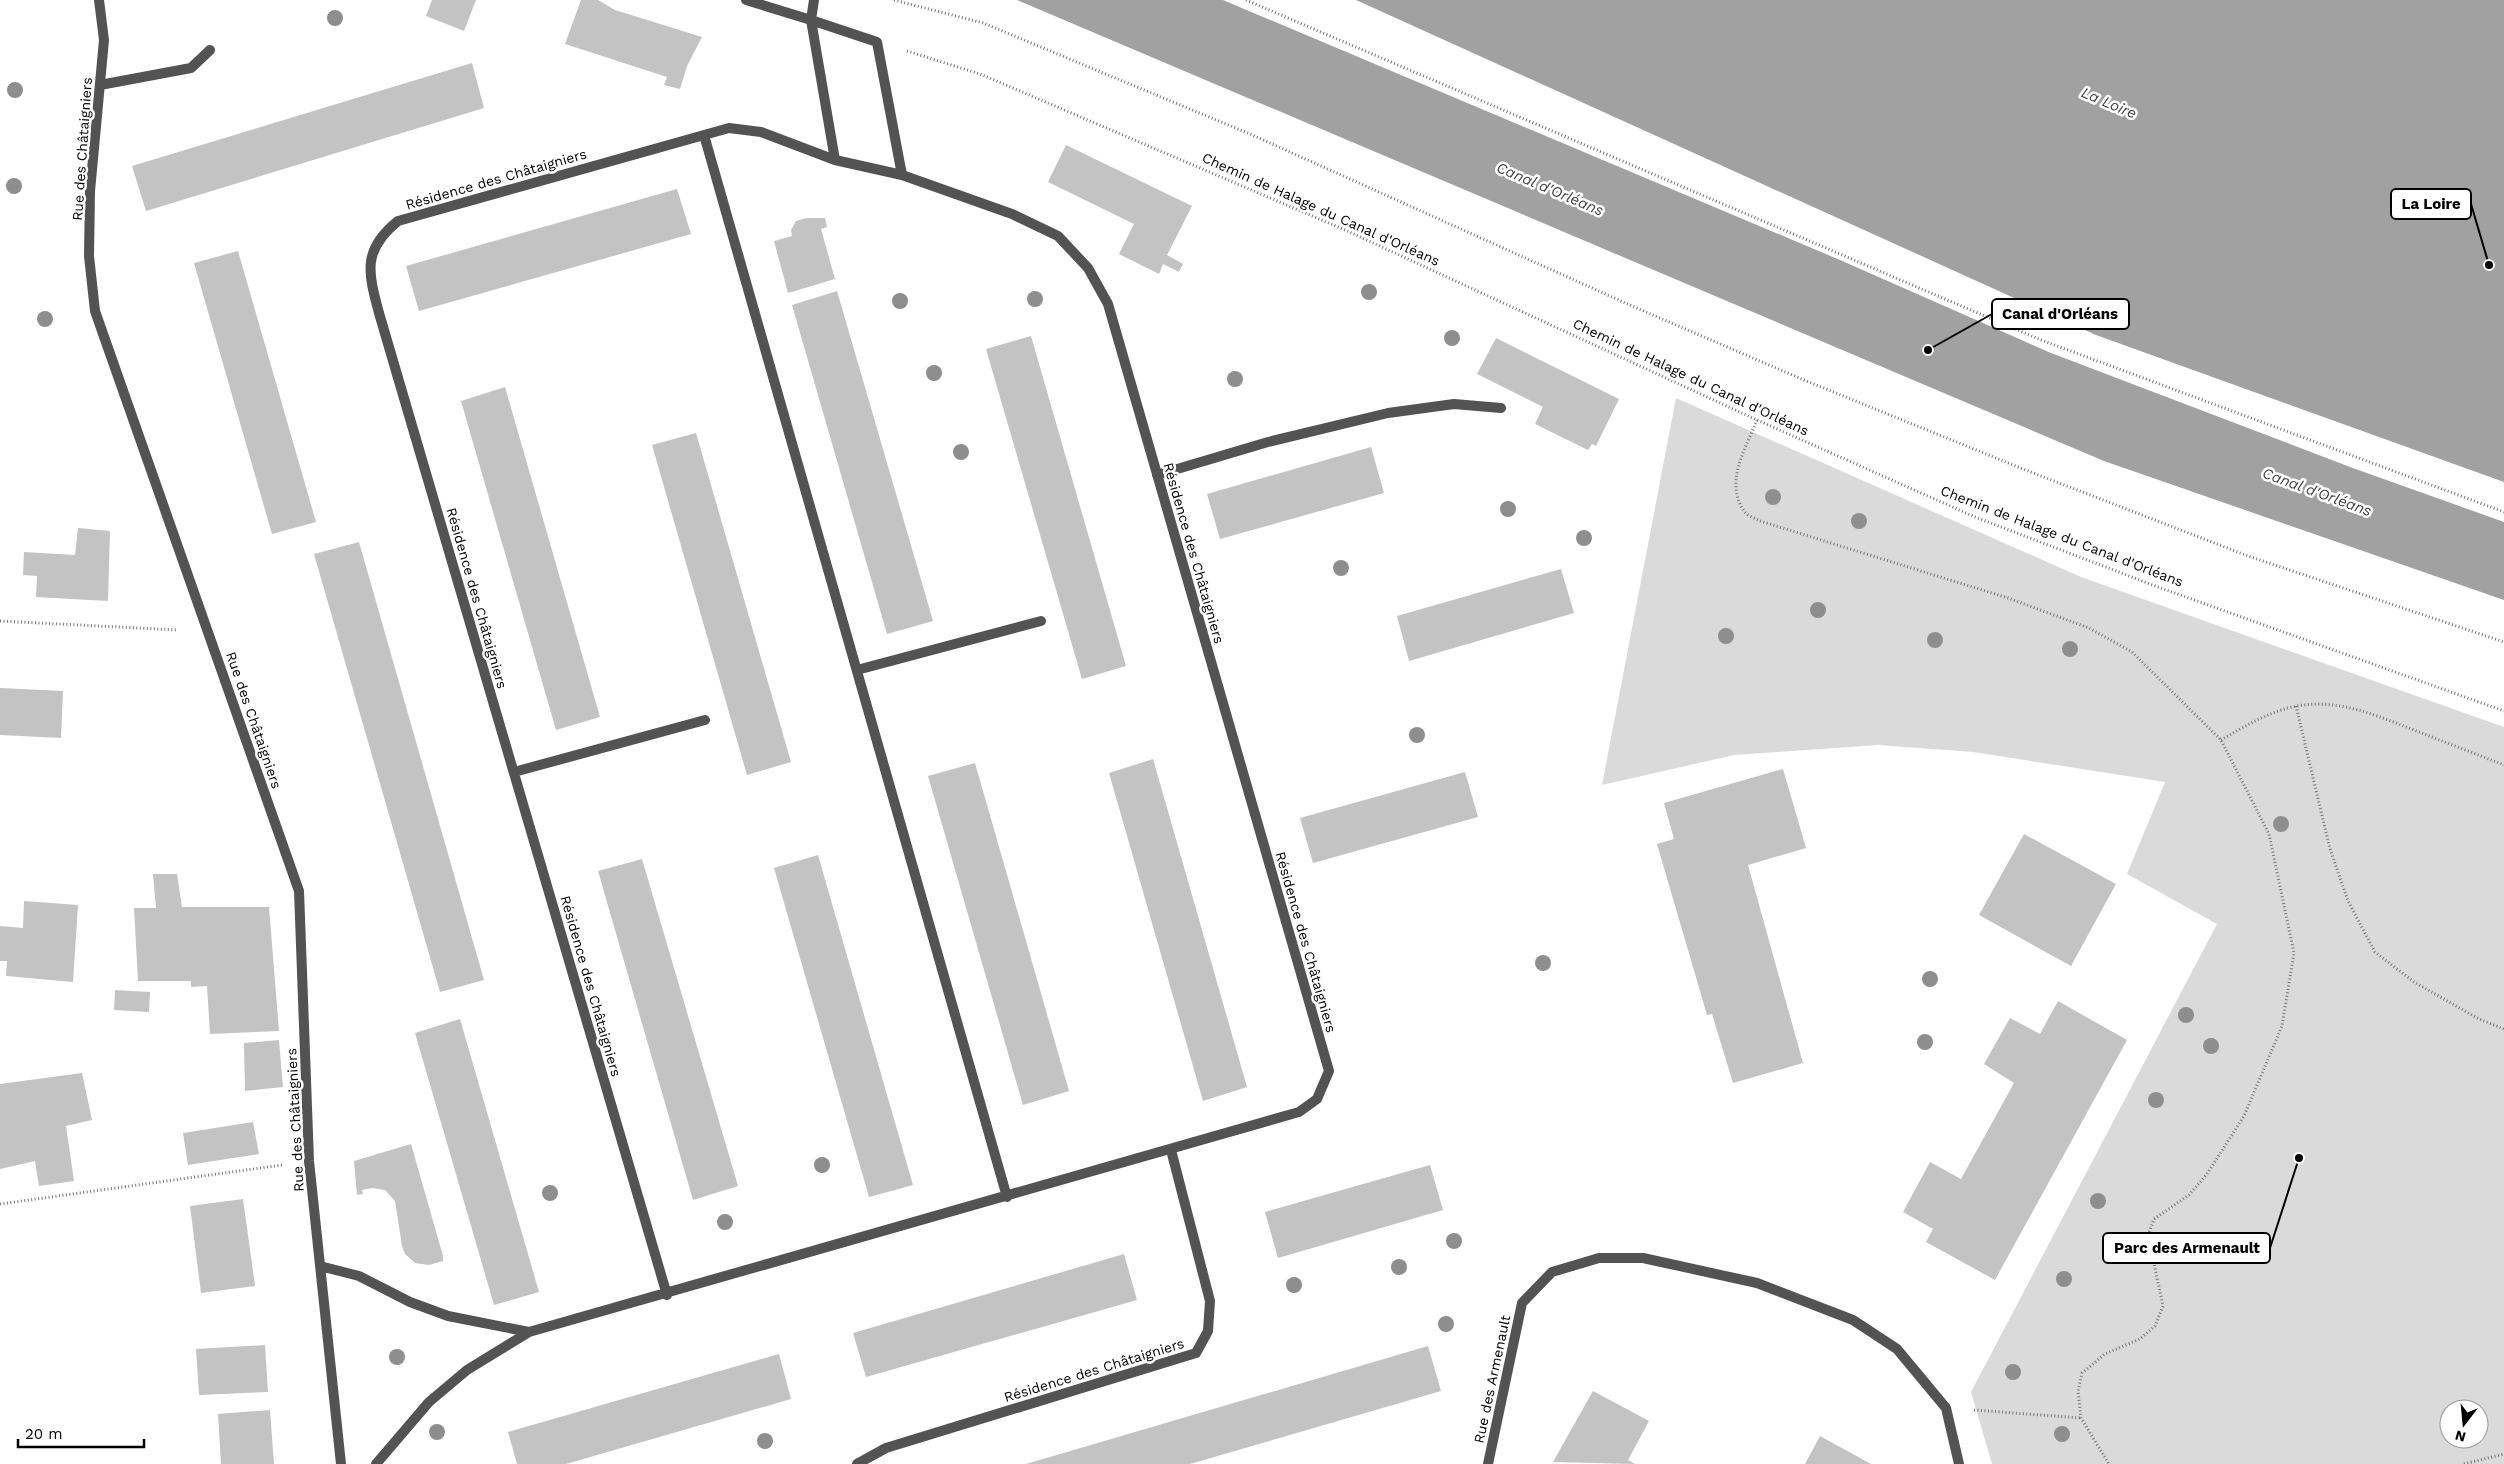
<svg xmlns="http://www.w3.org/2000/svg" width="2504" height="1464" viewBox="0 0 2504 1464" font-family="'Work Sans',sans-serif">
<style>
.green{fill:#dadada;fill-rule:evenodd}
.water{fill:#a1a1a1}
.building{fill:#c3c3c3}
.lines{fill:none;stroke-linecap:round;stroke-linejoin:round}
.path{stroke:#757575;stroke-width:3;stroke-dasharray:1 2.5;stroke-linecap:butt}
.lane{stroke:#535353;stroke-width:10}
.street{stroke:#535353;stroke-width:10}
.tree{fill:#8e8e8e}
.labels{text-anchor:middle;dominant-baseline:central;stroke-width:5;stroke-linejoin:round;paint-order:stroke}
.street-label{font-size:14px;fill:#000;stroke:#fff}
.water-label{font-size:15px;font-style:italic;fill:#424242;stroke:#fff}
.leader{fill:none;stroke:#000;stroke-width:2}
.callout-dot{fill:#000;stroke:#fff;stroke-width:2}
.callout{fill:#fff;stroke:#000;stroke-width:2}
.callout-label{font-size:15px;text-anchor:middle;font-weight:bold;fill:#000}
</style>
<rect width="100%" height="100%" fill="#fff"/>
<path class="green" d="M1676,398L2081,577L2504,727V1464H1992L1971,1392L2217,924L2127,874L2165,782L1973,752L1878,745L1734,755L1602,785ZM2449,1409H2479V1439H2449Z"/>
<path class="water" d="M1017,0H1223L1840,260L2051,353L2350,467L2504,522V600L2104,461Z
M1356,0H2504V482L2096,335Z"/>
<path class="building" d="M432,0H476L464,31L426,16Z
M581,0H598L615,10L702,37L687,66L680,89L664,85L667,77L565,44Z
M472,63L484,108L146,211L132,166Z
M1066,145L1192,206L1167,255L1183,264L1179,272L1163,264L1159,274L1119,254L1134,224L1048,182Z
M677,189L691,234L419,311L406,266Z
M806,218H825L827,227L821,229L835,279L788,293L774,241L792,236L791,230L796,221Z
M238,251L316,522L272,534L194,263Z
M837,291L933,621L887,634L792,305Z
M1031,336L1126,666L1082,679L986,349Z
M1496,338L1619,399L1596,446L1592,444L1588,450L1535,424L1543,407L1477,374Z
M505,387L600,717L556,730L461,401Z
M696,433L791,762L747,775L652,445Z
M1371,447L1384,493L1220,539L1207,494Z
M78,528L110,531L108,601L36,597L37,576L23,575L24,552L75,555Z
M359,542L484,980L440,992L314,554Z
M1561,569L1574,613L1409,661L1397,616Z
M0,688L63,691L61,738L0,735Z
M1153,759L1247,1087L1203,1101L1109,773Z
M975,763L1069,1091L1023,1105L928,776Z
M1783,769L1806,848L1748,865L1803,1063L1733,1083L1712,1014L1707,1015L1657,844L1674,839L1664,803Z
M1465,772L1478,817L1313,863L1300,818Z
M2024,834L2116,884L2071,966L1979,915Z
M818,855L913,1185L869,1197L774,868Z
M642,859L738,1186L693,1200L598,871Z
M153,874H177L182,907H269L279,1031L210,1034L207,986L191,987V981H138L134,908H156Z
M24,901L78,905L73,982L6,976L7,961H0V926L23,928Z
M115,990L150,992L149,1012L114,1010Z
M2058,1001L2127,1040L1995,1280L1926,1242L1933,1229L1903,1212L1930,1162L1961,1179L2014,1083L1984,1064L2010,1018L2040,1034Z
M460,1019L539,1292L494,1305L415,1033Z
M279,1040L283,1087L245,1091L244,1043Z
M82,1073L92,1120L66,1126L74,1181L39,1186L35,1161L0,1169V1084Z
M253,1122L259,1154L188,1165L183,1133Z
M411,1144L443,1256V1261L429,1265L415,1263L405,1254L402,1246L395,1201L385,1190L372,1188L362,1190L363,1194L357,1195L354,1161Z
M1430,1165L1443,1210L1278,1258L1265,1212Z
M243,1199L255,1286L201,1293L190,1206Z
M1124,1254L1137,1300L866,1377L853,1333Z
M265,1345L268,1392L199,1395L196,1349Z
M1428,1346L1441,1391L1190,1464H1026Z
M779,1354L791,1399L566,1464H517L508,1432Z
M1593,1391L1649,1421L1628,1460L1635,1464L1553,1462Z
M270,1410L274,1464H221L218,1414Z
M1820,1436L1871,1464H1805Z"/>
<g class="lines">
<path class="path" d="M894,0L983,23L1250,134L1632,306L1804,380L2023,469L2248,556L2504,642
M1246,0L2041,340L2504,512
M907,51L980,74L1345,230L1757,420L1975,517L2158,587L2504,711
M1757,420C1746,448 1724,482 1744,511C1747,516 1755,518 1760,521L2008,598L2089,628L2132,652L2221,740L2269,834L2294,953L2282,1026L2244,1116L2207,1174L2189,1195L2154,1219L2148,1235L2163,1306L2155,1326L2140,1339L2105,1354L2082,1373L2078,1391L2081,1418L2109,1464
M0,621L178,630
M2296,706L2330,849L2348,901L2375,952L2414,982L2479,1019L2504,1029
M2221,740C2245,726 2270,711 2297,706C2340,698 2380,717 2419,732C2447,743 2476,754 2504,765
M0,1204L282,1165
M1974,1410L2081,1418
M2464,1464L2504,1454"/>
<path class="lane" d="M746,0L811,20"/>
<path class="street" d="M99,0L104,40L90,191L89,256L95,311L299,891L309,1161L341,1464
M814,0L811,20L835,160
M811,20L877,42L902,175
M100,85L191,68L210,50
M704,135L1007,1197
M1157,475L1268,442L1388,413L1454,404L1501,408
M857,670L1041,621
M514,772L705,720
M320,1266L359,1276L410,1302L448,1316L529,1332
M376,1464L429,1402L467,1370L529,1332L1299,1112L1317,1099L1329,1071L1108,304L1088,268L1058,236L1012,214L902,175L835,160L761,132L729,128L398,221C362,250 368,272 379,313L667,1295
M857,1464L886,1448L1196,1353L1208,1331L1210,1301L1171,1150
M1488,1464L1522,1303L1552,1272L1599,1258H1643L1757,1283L1853,1320L1897,1349L1946,1408L1959,1464"/>
</g>
<g class="tree">
<circle cx="335" cy="18" r="8"/>
<circle cx="15" cy="90" r="8"/>
<circle cx="14" cy="186" r="8"/>
<circle cx="1369" cy="292" r="8"/>
<circle cx="1035" cy="299" r="8"/>
<circle cx="900" cy="301" r="8"/>
<circle cx="45" cy="319" r="8"/>
<circle cx="1452" cy="338" r="8"/>
<circle cx="934" cy="373" r="8"/>
<circle cx="1235" cy="379" r="8"/>
<circle cx="961" cy="452" r="8"/>
<circle cx="1773" cy="497" r="8"/>
<circle cx="1508" cy="509" r="8"/>
<circle cx="1859" cy="521" r="8"/>
<circle cx="1584" cy="538" r="8"/>
<circle cx="1341" cy="568" r="8"/>
<circle cx="1818" cy="610" r="8"/>
<circle cx="1726" cy="636" r="8"/>
<circle cx="1935" cy="640" r="8"/>
<circle cx="2070" cy="649" r="8"/>
<circle cx="1417" cy="735" r="8"/>
<circle cx="2281" cy="824" r="8"/>
<circle cx="1543" cy="963" r="8"/>
<circle cx="1930" cy="979" r="8"/>
<circle cx="2186" cy="1015" r="8"/>
<circle cx="1925" cy="1042" r="8"/>
<circle cx="2211" cy="1046" r="8"/>
<circle cx="2156" cy="1100" r="8"/>
<circle cx="822" cy="1165" r="8"/>
<circle cx="550" cy="1193" r="8"/>
<circle cx="2098" cy="1201" r="8"/>
<circle cx="725" cy="1222" r="8"/>
<circle cx="1454" cy="1241" r="8"/>
<circle cx="1399" cy="1267" r="8"/>
<circle cx="2064" cy="1279" r="8"/>
<circle cx="1294" cy="1285" r="8"/>
<circle cx="1446" cy="1324" r="8"/>
<circle cx="397" cy="1357" r="8"/>
<circle cx="2013" cy="1372" r="8"/>
<circle cx="437" cy="1432" r="8"/>
<circle cx="2062" cy="1434" r="8"/>
<circle cx="765" cy="1441" r="8"/>
</g>
<g class="labels">
<g class="street-label">
<text transform="translate(82 149) rotate(-86)">Rue des Châtaigniers</text>
<text transform="translate(496 179) rotate(-16)">Résidence des Châtaigniers</text>
<text transform="translate(1321 209) rotate(24)">Chemin de Halage du Canal d'Orléans</text>
<text transform="translate(1691 377) rotate(25)">Chemin de Halage du Canal d'Orléans</text>
<text transform="translate(2062 536) rotate(21)">Chemin de Halage du Canal d'Orléans</text>
<text transform="translate(1194 553) rotate(74)">Résidence des Châtaigniers</text>
<text transform="translate(477 598) rotate(74)">Résidence des Châtaigniers</text>
<text transform="translate(254 720) rotate(71)">Rue des Châtaigniers</text>
<text transform="translate(1306 942) rotate(74)">Résidence des Châtaigniers</text>
<text transform="translate(591 986) rotate(74)">Résidence des Châtaigniers</text>
<text transform="translate(295 1120) rotate(-93)">Rue des Châtaigniers</text>
<text transform="translate(1094 1370) rotate(-17)">Résidence des Châtaigniers</text>
<text transform="translate(1492 1379) rotate(-78)">Rue des Armenault</text>
</g>
<g class="water-label">
<text transform="translate(2109 103) rotate(23)">La Loire</text>
<text transform="translate(1550 189) rotate(23)">Canal d'Orléans</text>
<text transform="translate(2317 492) rotate(20)">Canal d'Orléans</text>
</g>
</g>
<path class="leader" d="M2489 265L2471 204M1928 350L1992 314M2299 1158L2270 1248"/>
<g class="callout-dot">
<circle cx="2489" cy="265" r="5"/>
<circle cx="1928" cy="350" r="5"/>
<circle cx="2299" cy="1158" r="5"/>
</g>
<g class="callout">
<rect x="2391" y="189" width="80" height="30" rx="5"/>
<rect x="1992" y="299" width="137" height="30" rx="5"/>
<rect x="2103" y="1233" width="167" height="30" rx="5"/>
</g>
<g class="callout-label">
<text x="2431" y="209">La Loire</text>
<text x="2060" y="319">Canal d'Orléans</text>
<text x="2187" y="1253">Parc des Armenault</text>
</g>
<g transform="translate(2464 1424) rotate(196)"><circle r="24" fill="#ffffff" stroke="#999999"/>
<path d="M0-4L9 19L0 12L-9 19Z" fill="#000000"/>
<text y="-8" font-size="14" font-weight="bold" text-anchor="middle" fill="#000000">N</text>
</g>
<path d="M18 1439v8h126v-8" fill="none" stroke="#000000" stroke-width="2.5"/>
<text x="25" y="1439" font-size="15" fill="#000000" stroke="#ffffff" stroke-width="4" paint-order="stroke">20 m</text>
</svg>
